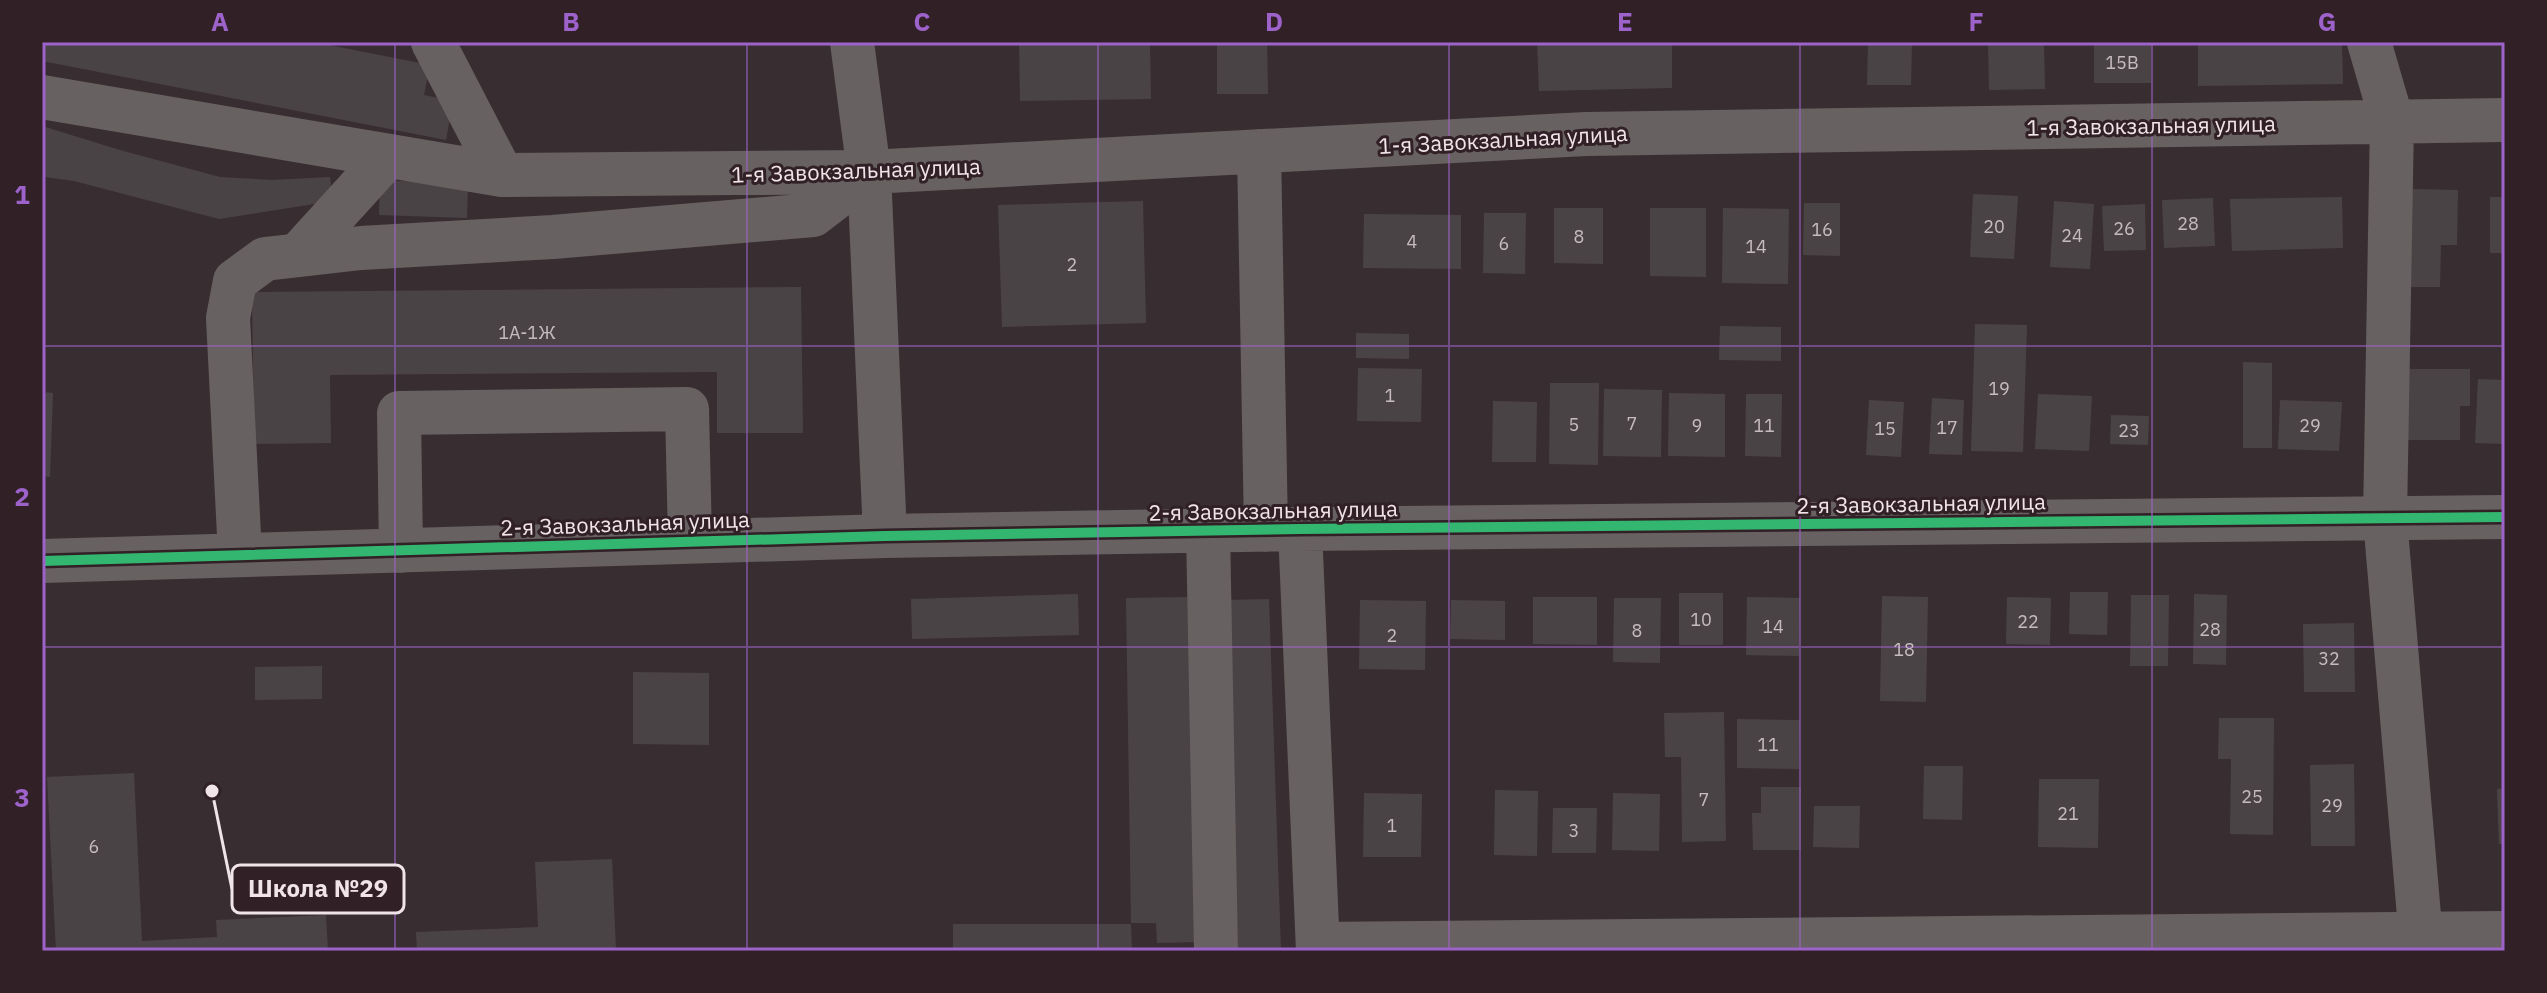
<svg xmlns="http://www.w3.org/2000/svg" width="2547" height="993" viewBox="0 0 2547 993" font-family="'IBM Plex Sans',sans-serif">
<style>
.building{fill:#4a4346}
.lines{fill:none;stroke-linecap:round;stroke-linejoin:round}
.minor{stroke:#686161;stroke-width:44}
.cycleway-casing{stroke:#312026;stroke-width:15}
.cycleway{stroke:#33b770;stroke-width:10}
.grid{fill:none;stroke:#9e63cb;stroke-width:2;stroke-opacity:0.55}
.labels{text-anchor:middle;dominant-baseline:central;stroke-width:6;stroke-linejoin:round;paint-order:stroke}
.number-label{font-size:18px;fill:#c6bcc0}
.street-label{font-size:22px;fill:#f0e4e8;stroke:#312026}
.leader{fill:none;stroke:#f0e4e8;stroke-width:3}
.callout-dot{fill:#f0e4e8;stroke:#312026;stroke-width:3}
.callout{fill:#312026;stroke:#f0e4e8;stroke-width:3}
.callout-label{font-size:24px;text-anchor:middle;font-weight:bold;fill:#f0e4e8}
.neatline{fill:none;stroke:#9e63cb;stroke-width:3}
.grid-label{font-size:26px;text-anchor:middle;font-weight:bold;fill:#9e63cb}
</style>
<rect width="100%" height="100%" fill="#382e31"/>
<path class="building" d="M42,42H314L430,65L424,95L453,101L446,140L42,61Z
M1019,42H1150L1151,99L1020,101Z
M1217,42H1267L1268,94H1217Z
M1537,42H1672V88L1539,91Z
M1868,42H1912L1911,85H1867Z
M1988,42H2044L2045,89L1989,90Z
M2094,42H2151V83H2094Z
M2198,42H2342L2343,84L2198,86Z
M42,126L120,150L220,177L272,180L330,177L333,201L219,219L74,181L45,177L42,185Z
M380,180L468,184L467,218L379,215Z
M2410,189L2458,190L2457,245H2441L2440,287H2409Z
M1973,194L2018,196L2014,259L1970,257Z
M2342,197L2343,248L2232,251L2230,199Z
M2490,197H2505V253H2490Z
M2213,198L2215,246L2164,248L2162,200Z
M1143,201L1146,323L1002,327L998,205Z
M2054,201L2094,204L2090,269L2050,267Z
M1804,203H1840V256L1803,255Z
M2145,204L2146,250L2104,251L2102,206Z
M1554,208H1603V264L1554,263Z
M1650,208H1706V277L1650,276Z
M1723,208L1789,209L1788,284L1722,283Z
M1484,213H1526L1525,274L1483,273Z
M1364,214L1461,215V269L1363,268Z
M801,287L803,433H717V372L330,375L331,443L254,444L252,292Z
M1975,324L2027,325L2023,452L1971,451Z
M1720,326L1781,327V361L1719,360Z
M1356,333L1409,334V359L1356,358Z
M2243,362L2272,363V448H2243Z
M1358,368L1422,369L1421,422L1357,421Z
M2408,369H2470V406H2460V440H2408Z
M2478,379L2505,380V444L2475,443Z
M1550,383H1599L1598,465L1549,464Z
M1604,389L1662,390L1661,457L1603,456Z
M42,392L53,393L50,477L42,476Z
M1669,393L1725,394V457L1668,456Z
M1746,394H1782L1781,457L1745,456Z
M2038,394L2092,396L2089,451L2035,449Z
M1932,398L1964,400L1962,455L1929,454Z
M1869,400L1904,402L1901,457L1866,455Z
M2280,400L2342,402L2339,451L2278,449Z
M1493,401L1537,402L1536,462H1492Z
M2111,415L2149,416L2148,445L2110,444Z
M2070,592H2108L2107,635L2069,634Z
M1679,593H1723V645H1679Z
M1078,594L1079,635L912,639L911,599Z
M2194,594L2227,595L2226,665L2193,664Z
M2131,595H2169L2168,666H2130Z
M1882,596L1928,597L1926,702L1880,701Z
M1191,597L1197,942L1157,943L1156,923H1131L1126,598Z
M1533,597H1597V645L1533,644Z
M1747,597L1800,598L1799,656L1746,655Z
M2007,597L2051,598L2050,645L2006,644Z
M1614,598H1661L1660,663L1613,662Z
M1269,599L1281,951H1238L1226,600Z
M1360,600L1426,601L1425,670L1359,669Z
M1451,600L1505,601V640L1450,639Z
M2354,623L2355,692H2304L2303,624Z
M322,666V699L255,700V667Z
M633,672L709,673V745L633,744Z
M1724,712L1726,841L1682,842L1681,757H1665L1664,713Z
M2219,718H2274L2273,835L2230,834L2231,759H2218Z
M1737,719L1800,720L1799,769L1737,768Z
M2354,764L2355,846H2311L2310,765Z
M1924,766H1963L1962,820L1923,819Z
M134,773L142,941L217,937L216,920L326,915L328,951H56L47,777Z
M2039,779H2099L2098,848L2038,847Z
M1761,787H1801V850H1753L1752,813H1761Z
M2505,788V844H2499L2497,789Z
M1495,790L1538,791L1537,856L1494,855Z
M1364,793L1422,794L1421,857H1363Z
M1613,793L1660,794L1659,851L1612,850Z
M1814,806H1860L1859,848L1813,847Z
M1553,808H1597L1596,853H1552Z
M612,859L616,951H417L416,932L538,927L535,862Z
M953,924H1131L1132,951H953Z"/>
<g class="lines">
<path class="minor" d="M433,42L502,175
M852,42L869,172L885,536
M2369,42L2392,121L2385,519L2422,951
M42,97L502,175L869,172L1586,134L2505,120
M1259,151L1266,530
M298,255L388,156
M1300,529L1318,951
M1208,530L1216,951
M401,551L399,413L687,409L690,540
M240,555L228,318L235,281L265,259L361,248L553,237L813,215L869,172
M42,561L885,536L1300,529L2505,517
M1318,944L2505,933"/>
<g class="cycleway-casing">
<path id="cycleway" d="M42,561L885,536L1300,529L2505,517"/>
</g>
<use href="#cycleway" class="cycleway"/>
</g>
<path class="grid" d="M395,42V951M747,42V951M1098,42V951M1449,42V951M1800,42V951M2152,42V951M42,346H2505M42,647H2505"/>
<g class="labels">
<g class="number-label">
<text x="2122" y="62">15В</text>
<text x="2188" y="223">28</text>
<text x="1994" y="226">20</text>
<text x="2124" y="228">26</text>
<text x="1822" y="229">16</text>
<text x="2072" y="235">24</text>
<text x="1579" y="236">8</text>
<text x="1412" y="241">4</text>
<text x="1504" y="243">6</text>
<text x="1756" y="246">14</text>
<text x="1072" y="264">2</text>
<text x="527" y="332">1А-1Ж</text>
<text x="1999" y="388">19</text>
<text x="1390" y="395">1</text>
<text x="1632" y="423">7</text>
<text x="1574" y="424">5</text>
<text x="1697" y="425">9</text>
<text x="1764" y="425">11</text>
<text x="2310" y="425">29</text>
<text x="1947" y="427">17</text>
<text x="1885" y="428">15</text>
<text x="2129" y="430">23</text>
<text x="1701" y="619">10</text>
<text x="2028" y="621">22</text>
<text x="1773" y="626">14</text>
<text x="2210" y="629">28</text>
<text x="1637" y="630">8</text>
<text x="1392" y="635">2</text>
<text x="1904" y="649">18</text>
<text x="2329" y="658">32</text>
<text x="1768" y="744">11</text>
<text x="2252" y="796">25</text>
<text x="1704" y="799">7</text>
<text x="2332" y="805">29</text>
<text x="2068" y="813">21</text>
<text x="1392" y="825">1</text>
<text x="1574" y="830">3</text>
<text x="94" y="846">6</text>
</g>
<g class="street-label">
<text transform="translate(2151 125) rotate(-1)">1-я Завокзальная улица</text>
<text transform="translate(1503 139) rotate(-3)">1-я Завокзальная улица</text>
<text transform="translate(856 170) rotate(-2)">1-я Завокзальная улица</text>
<text transform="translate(1921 503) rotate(-1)">2-я Завокзальная улица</text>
<text transform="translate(1273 510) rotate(-1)">2-я Завокзальная улица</text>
<text transform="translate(625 523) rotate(-2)">2-я Завокзальная улица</text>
</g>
</g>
<path class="leader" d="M212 791L232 889"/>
<circle class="callout-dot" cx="212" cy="791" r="8"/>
<rect class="callout" x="232" y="865" width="172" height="48" rx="8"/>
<g class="callout-label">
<text x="318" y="897">Школа №29</text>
</g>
<rect width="2547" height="993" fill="none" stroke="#312026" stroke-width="88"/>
<rect x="44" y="44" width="2459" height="905" class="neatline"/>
<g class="grid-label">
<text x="220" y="31">A</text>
<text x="571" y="31">B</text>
<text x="922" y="31">C</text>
<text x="1274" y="31">D</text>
<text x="1625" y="31">E</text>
<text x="1976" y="31">F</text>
<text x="2327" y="31">G</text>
<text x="22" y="204">1</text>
<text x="22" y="506">2</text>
<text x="22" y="807">3</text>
</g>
</svg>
